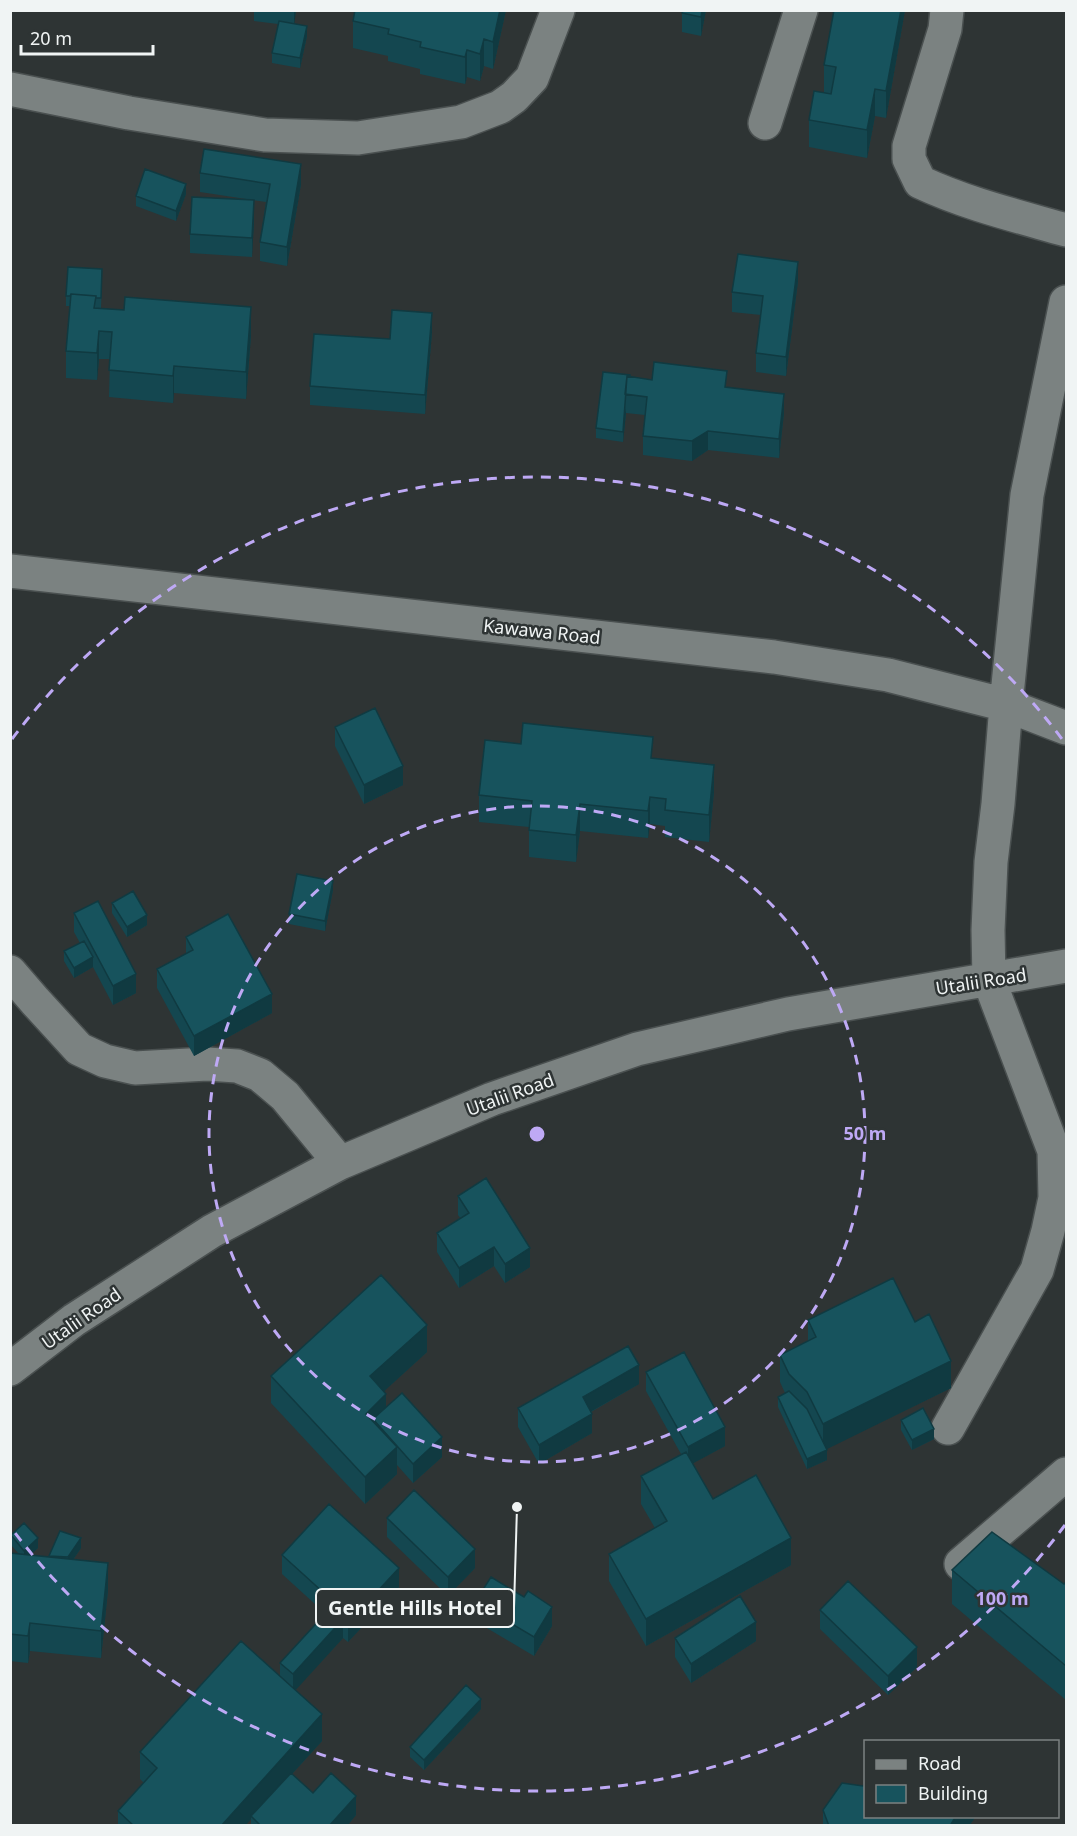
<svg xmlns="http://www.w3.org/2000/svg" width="1077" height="1836" viewBox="0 0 1077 1836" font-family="'Noto Sans',sans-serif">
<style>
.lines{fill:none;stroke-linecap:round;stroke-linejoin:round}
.minor-casing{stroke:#4a5050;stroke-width:36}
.minor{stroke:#7b8281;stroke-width:33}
.wall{fill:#144750}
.shaded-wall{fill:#103a41}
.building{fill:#17535d;stroke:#103a41;stroke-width:1.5}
.ring{fill:none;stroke:#bea9f5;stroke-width:3;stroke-dasharray:10 8}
.labels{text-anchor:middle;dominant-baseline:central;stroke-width:5;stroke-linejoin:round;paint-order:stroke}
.street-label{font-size:18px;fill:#f0f4f4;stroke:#2e3434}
.centre{fill:#bea9f5;stroke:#2e3434;stroke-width:3}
.ring-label{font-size:18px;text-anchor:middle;font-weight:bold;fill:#bea9f5;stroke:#2e3434;stroke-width:5;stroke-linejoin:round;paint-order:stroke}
.leader{fill:none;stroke:#f0f4f4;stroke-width:2}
.callout-dot{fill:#f0f4f4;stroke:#2e3434;stroke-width:2}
.callout{fill:#2e3434;stroke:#f0f4f4;stroke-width:2}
.callout-label{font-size:20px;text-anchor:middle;font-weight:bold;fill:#f0f4f4}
</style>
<rect width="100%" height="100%" fill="#2e3434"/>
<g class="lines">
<g class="minor-casing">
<path id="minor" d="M947,10L945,29L909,146V159L920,182C967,204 1017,216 1066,230
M10,89L129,113L265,135L358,138L461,122L500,107L514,97L532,78L558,10
M765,123L801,10
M10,571L774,657L888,675L1006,705L1066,728
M10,972L35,1001L79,1049L105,1061L135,1068L207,1064L237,1066L260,1075L285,1096L340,1163
M10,1369L74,1320L212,1231L340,1163L492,1099L637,1049L788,1014L1066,966
M948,1428L1037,1270L1048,1231L1055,1198L1054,1151L989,980L988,930L991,862L998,804L1006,705L1027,495L1066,302
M961,1564L1066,1474"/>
</g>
<use href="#minor" class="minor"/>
</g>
<path class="wall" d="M254,10H296L294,23L307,36L300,68L272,63V53L278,24L254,21Z
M355,10H506L493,69L484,66L480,81L467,77L465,84L420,74V69L388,61V56L353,48V21Z
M706,10L701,36L682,32V13Z
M905,10L886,118L875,116L867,158L809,147V120L824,92V65Z
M200,173L301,184L287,266L260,261V242L266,202L200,192Z
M186,194L176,221L136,206V196Z
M254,220L252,257L190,253V234Z
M102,279L101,308L96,309L251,335L246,399L174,393L173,403L109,397L110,359H99L97,380L66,378V351L70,306H66V296Z
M798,281L786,376L756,372V353L761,315L732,312V292Z
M432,332L425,414L310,405V386L390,339Z
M630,377L727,388L784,413L779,458L708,450L692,461L643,455V436L645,415L626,413L623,442L596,438V428Z
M335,727L403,785L364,804L335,746Z
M653,758L714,792L709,842L665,837V826L650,824L648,838L580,831L576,862L529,857V827L479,822V795Z
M333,890L325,931L289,924V914Z
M112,903L147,925L127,937L112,913Z
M74,913L136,993L113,1005L93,967L74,978L64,961V951L80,943L74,932Z
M186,937L272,1013L194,1056L157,988V969L186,954Z
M458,1196L530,1267L505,1283L494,1266L459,1288L437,1252V1233L461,1219L458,1215Z
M808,1320L915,1322L951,1388L826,1449L827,1460L807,1469L778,1407V1397L785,1393L780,1382V1355L808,1341Z
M427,1352L384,1391L386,1407L442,1457L413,1483L397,1465V1474L365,1504L271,1403V1376Z
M646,1372L725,1446L693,1463L713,1499L791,1565L646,1646L609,1581V1554L655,1528L641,1504V1476L681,1454L646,1391Z
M639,1384L591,1412L592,1433L539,1464L518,1427V1408Z
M901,1420L934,1439L912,1450L901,1430Z
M387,1518L475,1568L448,1596L387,1537Z
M11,1535L38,1548L30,1555L49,1557V1556L81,1548L73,1560L108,1590L101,1658L30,1651L28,1663L10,1661V1553L19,1554L11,1545Z
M282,1555L399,1587L348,1642L343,1638L295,1690L322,1741L292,1774L313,1793L356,1815L347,1826H251V1819L245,1826H118V1811L144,1783L140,1779V1752L280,1676V1663L326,1614L282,1574Z
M952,1570L1064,1584L1066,1582V1700L952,1604Z
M475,1602L552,1626L534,1656L475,1621Z
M820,1610L917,1667L888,1695L820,1629Z
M675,1638L756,1641L691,1683L675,1657Z
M481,1709L424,1770L410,1757V1747Z
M823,1810L866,1816H976L969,1826H823Z"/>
<path class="shaded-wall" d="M294,10H296L294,27Z
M500,10H506L493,69V42Z
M702,10H706L701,36V17Z
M901,10H905L886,118V91Z
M307,26V36L300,68V58Z
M484,39V66L480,81V54Z
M467,50V77L465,84V57Z
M875,89V116L867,158V130Z
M301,164V184L287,266V247Z
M186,184V194L176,221V211Z
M254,200V220L252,257V238Z
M798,262V281L786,376V357Z
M251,307V335L246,399V372Z
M432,313V332L425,414V395Z
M99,331V359L97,380V353Z
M174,366V393L173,403V376Z
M784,394V413L779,458V439Z
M625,408L626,413L623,442V432Z
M708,431V450L692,461V441Z
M714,765V792L709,842V815Z
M403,766V785L364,804V785Z
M650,797V824L648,838V811Z
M580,804V831L576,862V835Z
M333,881V890L325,931V921Z
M147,915V925L127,937V927Z
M93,957V967L74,978V968Z
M136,974V993L113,1005V986Z
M272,994V1013L194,1056V1036Z
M494,1247V1266L459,1288V1268Z
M530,1248V1267L505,1283V1264Z
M427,1325V1352L370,1404V1376Z
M951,1361V1388L823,1451V1424Z
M639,1365V1384L583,1416V1397Z
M386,1394V1422L373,1419V1435L366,1414Z
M592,1414V1433L539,1464V1445Z
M725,1427V1446L688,1466V1447Z
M934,1429V1439L912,1450V1440Z
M442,1437V1457L413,1483V1464Z
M397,1447V1474L365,1504V1477Z
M827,1450V1460L807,1469V1459Z
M38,1538V1548L24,1561V1551Z
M81,1538V1548L68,1567V1557Z
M791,1538V1565L646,1646V1619Z
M475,1549V1568L448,1596V1577Z
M108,1563V1590L101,1658V1631Z
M399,1568V1587L348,1642V1623Z
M552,1607V1626L534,1656V1637Z
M343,1619V1638L293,1693V1674Z
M756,1622V1641L691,1683V1664Z
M30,1623V1651L28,1663V1636Z
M917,1647V1667L888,1695V1676Z
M481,1699V1709L424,1770V1760Z
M322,1714V1741L252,1818L251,1816V1819L245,1826H221Z
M356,1796V1815L347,1826H329Z
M956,1816H976L969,1826H950Z"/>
<path class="building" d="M355,10H500L493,42L484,39L480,54L467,50L465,57L420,47L421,42L388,34L389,29L353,21Z
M683,10H702L701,17L682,13Z
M834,10H901L886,91L875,89L867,130L809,120L814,91L831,94L836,67L824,65Z
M279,21L307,26L300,58L272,53Z
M204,149L301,164L287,247L260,242L270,184L200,173Z
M145,169L186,184L176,211L136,196Z
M192,197L254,200L252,238L190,234Z
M738,254L798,262L786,357L756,353L763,296L732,292Z
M68,267L102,269L101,298H96V296L71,294L70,296H66Z
M71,294L96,296L94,308L124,310L125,297L251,307L246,372L174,366L173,376L109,370L112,332L99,331L97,353L66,351Z
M392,310L432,313L425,395L310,386L314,334L390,339Z
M654,362L727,371L725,387L784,394L779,439L708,431L692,441L643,436L647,397L625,394L627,376L652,380Z
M603,372L630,375V377L627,376L623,432L596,428Z
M375,708L403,766L364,785L335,727Z
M523,723L653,737L651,758L714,765L709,815L665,810L666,799L650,797L648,811L580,804L576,835L529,830L532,801L479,795L485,740L521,744Z
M297,874L333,881L325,921L289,914Z
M133,891L147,915L127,927L112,903Z
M98,901L136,974L113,986L74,913Z
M228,914L272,994L194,1036L157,969L193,950L186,937Z
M84,941L93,957L74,968L64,951Z
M486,1178L530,1248L505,1264L494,1247L459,1268L437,1233L469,1213L458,1196Z
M381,1275L427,1325L370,1376L386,1394L366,1414L397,1447L365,1477L271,1376Z
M893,1278L915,1322L929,1314L951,1361L823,1424L807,1392L789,1374L780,1355L816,1337L808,1320Z
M628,1346L639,1365L583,1397L592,1414L539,1445L518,1408Z
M684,1352L725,1427L688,1447L646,1372Z
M789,1391L807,1409L827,1450L807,1459L778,1397Z
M402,1393L442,1437L413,1464L373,1419Z
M923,1408L934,1429L912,1440L901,1420Z
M686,1452L713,1499L756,1475L791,1538L646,1619L609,1554L667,1521L641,1476Z
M414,1490L475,1549L448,1577L387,1518Z
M329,1504L399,1568L348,1623L343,1619L293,1674L280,1663L335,1603L282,1555Z
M24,1523L38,1538L24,1551L11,1535Z
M60,1531L81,1538L68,1557L49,1556Z
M992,1532L1064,1584L1066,1582V1666L952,1570Z
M10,1553L108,1563L101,1631L30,1623L28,1636L10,1634Z
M491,1577L524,1597L528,1591L552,1607L534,1637L475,1602Z
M848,1581L917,1647L888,1676L820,1610Z
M740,1596L756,1622L691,1664L675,1638Z
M241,1641L322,1714L221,1826H134L118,1811L157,1768L140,1752Z
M466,1685L481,1699L424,1760L410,1747Z
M291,1773L313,1793L331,1773L356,1796L329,1826H261L251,1816Z
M842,1783L863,1786L866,1783V1816H956L950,1826H829L823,1810Z"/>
<g class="ring">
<circle cx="537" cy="1134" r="328"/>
<path d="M1065 1525A657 657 0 0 1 12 1529M12 739A657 657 0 0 1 1065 743"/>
</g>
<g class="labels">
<g class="street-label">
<text transform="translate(542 631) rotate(6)">Kawawa Road</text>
<text transform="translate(981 981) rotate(-9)">Utalii Road</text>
<text transform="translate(510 1094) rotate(-20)">Utalii Road</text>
<text transform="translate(81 1318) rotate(-35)">Utalii Road</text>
</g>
</g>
<circle cx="537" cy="1134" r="9" class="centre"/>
<g class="ring-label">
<text x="865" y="1140">50 m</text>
<text x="1002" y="1605">100 m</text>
</g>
<path class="leader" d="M517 1507L514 1608"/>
<circle class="callout-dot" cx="517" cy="1507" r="6"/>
<rect class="callout" x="316" y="1589" width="198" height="38" rx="6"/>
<g class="callout-label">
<text x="415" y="1615">Gentle Hills Hotel</text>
</g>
<rect width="1077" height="1836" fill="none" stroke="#f0f4f4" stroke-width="24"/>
<rect x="864" y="1740" width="195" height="78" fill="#2e3434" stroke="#7c8181" stroke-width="1.5"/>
<rect x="876" y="1760" width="30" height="9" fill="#7b8281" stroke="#7c8181" stroke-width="1.5"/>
<text x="918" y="1770" font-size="18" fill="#f0f4f4">Road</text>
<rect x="876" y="1785" width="30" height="18" fill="#17535d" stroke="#7c8181" stroke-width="1.5"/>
<text x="918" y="1800" font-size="18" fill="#f0f4f4">Building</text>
<path d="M21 45v9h132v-9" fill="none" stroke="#f0f4f4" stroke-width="3"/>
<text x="30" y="45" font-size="18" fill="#f0f4f4" stroke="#2e3434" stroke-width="4.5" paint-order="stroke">20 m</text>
</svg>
